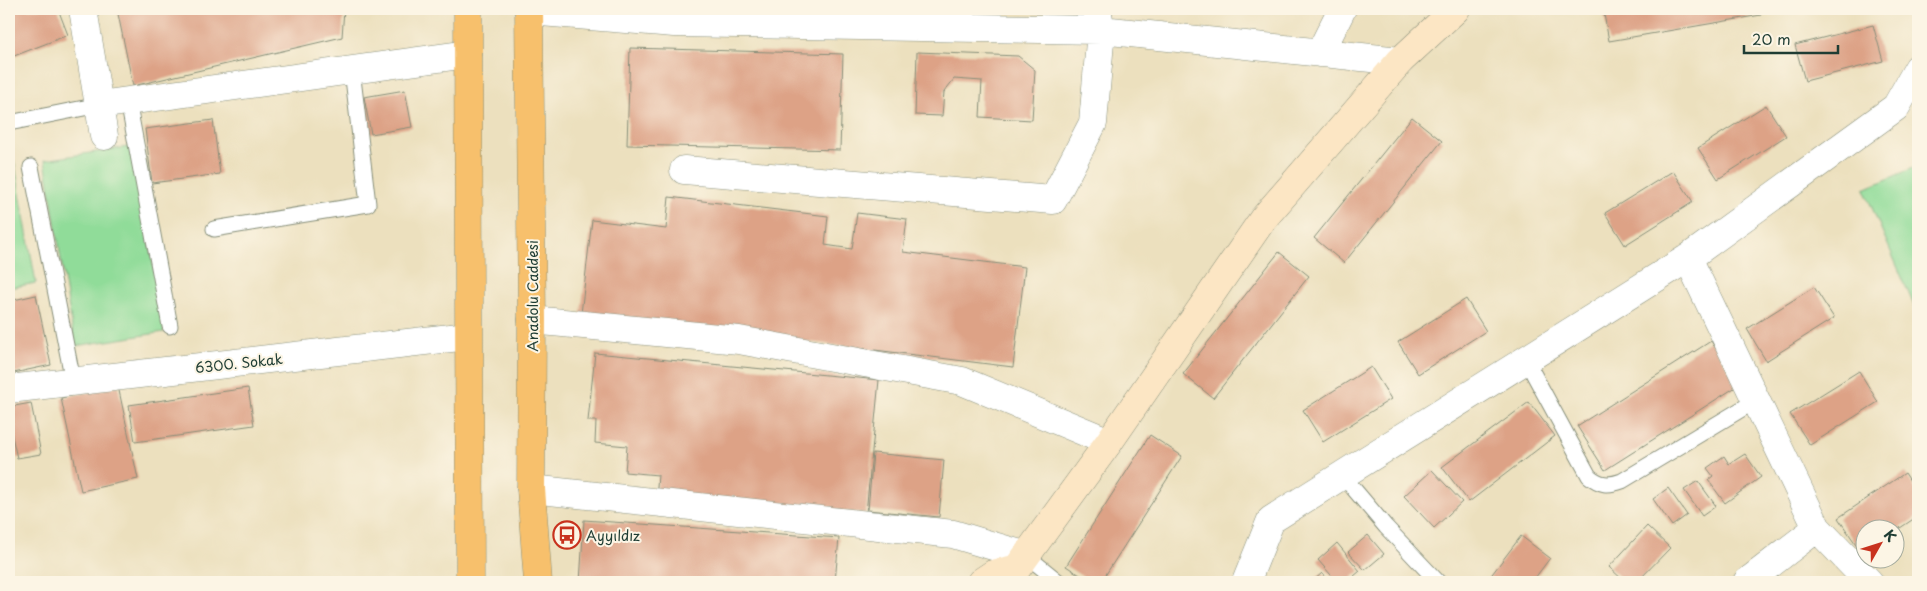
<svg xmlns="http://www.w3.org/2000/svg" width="1927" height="591" viewBox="0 0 1927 591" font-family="'Playpen Sans',sans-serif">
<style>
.green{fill:#90dc99;stroke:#588c66}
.building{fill:#dda286}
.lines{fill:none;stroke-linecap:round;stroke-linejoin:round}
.lane-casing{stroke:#868e79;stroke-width:17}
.street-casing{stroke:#868e79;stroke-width:29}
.secondary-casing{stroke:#868e79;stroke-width:29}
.highway-casing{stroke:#868e79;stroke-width:29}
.lane{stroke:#fff;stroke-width:15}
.street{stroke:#fff;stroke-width:28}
.secondary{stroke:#fce6c4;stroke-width:28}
.highway{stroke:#f7c06c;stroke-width:28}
.labels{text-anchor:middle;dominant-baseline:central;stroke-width:4;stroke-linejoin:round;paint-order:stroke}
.street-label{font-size:14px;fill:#1f3d34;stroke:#fcf5e5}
.poi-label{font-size:14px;fill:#1f3d34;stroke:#fcf5e5;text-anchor:start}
</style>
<rect width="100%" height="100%" fill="#fcf5e5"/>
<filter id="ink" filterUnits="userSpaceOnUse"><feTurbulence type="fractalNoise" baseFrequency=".02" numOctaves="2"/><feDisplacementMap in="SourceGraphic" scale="10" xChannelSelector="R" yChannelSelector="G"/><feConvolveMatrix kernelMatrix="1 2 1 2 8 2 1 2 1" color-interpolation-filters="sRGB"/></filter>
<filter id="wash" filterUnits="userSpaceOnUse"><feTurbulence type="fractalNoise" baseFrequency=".0096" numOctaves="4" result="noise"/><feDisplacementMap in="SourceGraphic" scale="20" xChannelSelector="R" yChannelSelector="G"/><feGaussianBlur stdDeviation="1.12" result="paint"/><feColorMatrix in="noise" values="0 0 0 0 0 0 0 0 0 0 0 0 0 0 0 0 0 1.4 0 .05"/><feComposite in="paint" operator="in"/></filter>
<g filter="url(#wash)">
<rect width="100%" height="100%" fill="#ece0be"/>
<path class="green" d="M134,146L164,332L75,346L45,160Z
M14,160L36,283L9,288V161Z
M1918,166V315L1864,189Z"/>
<g id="blocks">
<path class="building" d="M9,9H58L68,35L9,58Z
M117,9H344L342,37L133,86Z
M1603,9H1760L1761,15L1609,41Z
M1873,25L1883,61L1805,81L1795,45Z
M630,48L843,54L840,150L627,145Z
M917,52L1018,56L1035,70L1032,120L980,117L982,81L954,79L944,92L942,116L915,115Z
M405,90L412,127L371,134L364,97Z
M1766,105L1786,136L1718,179L1698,148Z
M1412,117L1442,141L1344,263L1314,238Z
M213,120L220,174L152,183L145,129Z
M1673,171L1693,202L1625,245L1605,213Z
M669,197L828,216L825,245L852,249L857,213L907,219L903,252L1025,267L1013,367L581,314L592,220L666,229Z
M1279,252L1309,276L1213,398L1183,374Z
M1814,287L1834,318L1766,361L1747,329Z
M36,295L51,365L9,374V301Z
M1466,299L1486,331L1418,374L1398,342Z
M1711,341L1739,385L1605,470L1577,426Z
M595,353L879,380L866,513L656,500L658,475L625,472L627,446L595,443L596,421H588Z
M1371,367L1391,399L1323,442L1303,410Z
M1859,371L1878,402L1810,445L1790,414Z
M118,386L138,479L81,491L61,398Z
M248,388L254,425L135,442L129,405Z
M1529,402L1555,436L1469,502L1442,467Z
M31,403L41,454L17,458L11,432H9V407Z
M1150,435L1182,456L1101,582H1091L1066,566Z
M873,453L944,460L939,517L868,510Z
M1745,454L1761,477L1725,503L1708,480L1713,476L1707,468L1724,456L1729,464Z
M1432,470L1462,502L1434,528L1404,496Z
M1905,473L1918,493V516L1894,532V528H1864V551L1862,553L1838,518Z
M1698,481L1716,506L1702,516L1684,490Z
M1668,488L1687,515L1672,526L1653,499Z
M584,520L839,538L835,582H580Z
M1647,526L1670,548L1637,582H1625L1609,567Z
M1368,535L1384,554L1365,570L1348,552Z
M1521,536L1550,558L1532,582H1486Z
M1337,543L1360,571L1347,582H1337L1318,560Z
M1322,573L1330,582H1312Z"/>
</g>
</g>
<g filter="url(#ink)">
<use href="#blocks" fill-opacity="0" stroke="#868e79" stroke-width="1"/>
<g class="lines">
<g class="lane-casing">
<path id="lane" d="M128,101L170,326
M9,123L99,105
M31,167L73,381
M214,229L368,204L352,70
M1526,360L1589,476C1600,485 1608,486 1622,481L1755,401
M1342,475L1386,527L1438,582
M1027,556L1059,582"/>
</g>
<g class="street-casing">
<path id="street" d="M83,9L104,136
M529,11L674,23L1101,30L1400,61
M1320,53L1342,9
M99,105L468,54
M684,170L1053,200L1093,123L1101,30L1097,9
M1688,258L1817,528
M532,320L739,340L962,381L1109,442
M9,389L468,336
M531,489L953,534L1027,556
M1246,582L1271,520L1688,258L1896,107L1918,68
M1747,582L1817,528L1869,582"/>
</g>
<g class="secondary-casing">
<path id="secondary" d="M981,582L993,574L1015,569
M1007,582L1109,442L1263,219L1400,61L1456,9"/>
</g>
<g class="highway-casing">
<path id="highway" d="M468,9L470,582
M529,9L532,320L531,489L538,582"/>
</g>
<use href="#lane" class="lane"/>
<use href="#street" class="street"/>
<use href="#secondary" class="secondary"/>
<use href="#highway" class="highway"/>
</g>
</g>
<defs>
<g id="bus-ring" transform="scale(1.4375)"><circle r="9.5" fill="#fcf5e5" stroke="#c8321e" stroke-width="1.5"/><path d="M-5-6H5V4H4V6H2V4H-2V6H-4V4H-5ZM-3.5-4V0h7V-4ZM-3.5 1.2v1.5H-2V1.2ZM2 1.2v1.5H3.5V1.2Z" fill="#c8321e"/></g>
</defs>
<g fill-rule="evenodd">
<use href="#bus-ring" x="567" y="535"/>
</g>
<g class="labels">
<g class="street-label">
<text transform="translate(532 296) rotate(-90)">Anadolu Caddesi</text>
<text transform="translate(239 363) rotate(-6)">6300. Sokak</text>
</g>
<g class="poi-label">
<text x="586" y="535">Ayyıldız</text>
</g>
</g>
<rect width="1927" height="591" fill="none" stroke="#fcf5e5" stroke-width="30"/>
<g transform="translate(1880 544) rotate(51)"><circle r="24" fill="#fcf5e5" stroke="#a4ab9e"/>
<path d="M0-4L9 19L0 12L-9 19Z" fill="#c8321e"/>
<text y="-8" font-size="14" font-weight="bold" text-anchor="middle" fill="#1f3d34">K</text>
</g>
<path d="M1744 45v8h94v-8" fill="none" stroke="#1f3d34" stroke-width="2.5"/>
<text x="1752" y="45" font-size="15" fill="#1f3d34" stroke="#fcf5e5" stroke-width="4" paint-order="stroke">20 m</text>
</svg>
